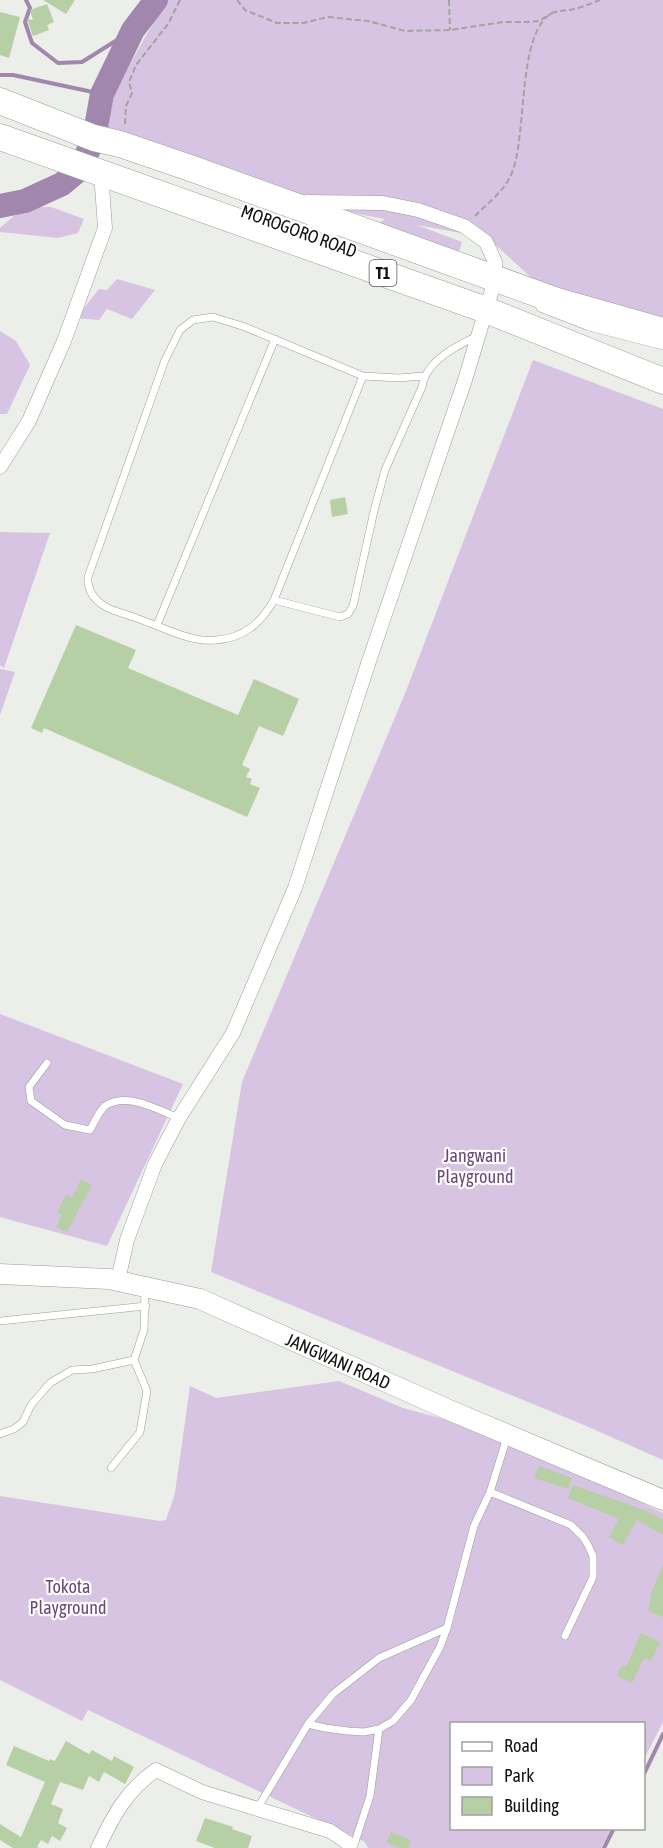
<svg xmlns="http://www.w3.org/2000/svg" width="663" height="1848" viewBox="0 0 663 1848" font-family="'Asap Condensed',sans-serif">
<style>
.green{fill:#d7c3e2}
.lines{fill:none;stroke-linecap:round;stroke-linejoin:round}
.stream{stroke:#a187ad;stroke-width:4}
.river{stroke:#a187ad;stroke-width:24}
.building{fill:#b7cfa5}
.lane-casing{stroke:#9a9d99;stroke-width:8}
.street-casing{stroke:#9a9d99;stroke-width:15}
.secondary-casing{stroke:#9a9d99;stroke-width:21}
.highway-casing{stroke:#9a9d99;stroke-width:27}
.path{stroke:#a2a3a1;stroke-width:2;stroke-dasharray:6 3;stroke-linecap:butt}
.lane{stroke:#fff;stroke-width:7}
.street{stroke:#fff;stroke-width:14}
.secondary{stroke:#fff;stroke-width:20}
.highway{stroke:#fff;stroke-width:26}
.labels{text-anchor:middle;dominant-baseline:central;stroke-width:4.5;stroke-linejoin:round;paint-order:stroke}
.shield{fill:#fff;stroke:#585958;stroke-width:1.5}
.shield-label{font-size:16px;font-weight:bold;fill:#111211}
.street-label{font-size:18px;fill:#111211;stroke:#fff}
.park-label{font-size:18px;fill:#6a477b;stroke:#fff}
</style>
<rect width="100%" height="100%" fill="#eceeea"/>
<path class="green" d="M166,0H663V326L557,301L488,238L417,225L462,242L456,261L372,228L385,219L268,197L97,123Z
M31,207H51L84,219L78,233L58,238L0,232V228L14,216Z
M117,279L155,290L132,319L107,309L99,320L76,318L99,289L107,290Z
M0,331L16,341L30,365L7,414H0Z
M533,360L663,409V1460L584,1425L211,1272L242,1082L406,691Z
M0,532L50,533L4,668L0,665Z
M0,669L15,672L0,715Z
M0,1014L183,1084L107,1246L0,1217Z
M339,1381L403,1408L500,1434L663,1513V1722L644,1759V1724H452V1828L611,1829L601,1848H368L365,1842L88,1710L82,1721L0,1680V1496L160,1521L166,1520L175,1493L190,1386L216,1398Z"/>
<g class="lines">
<path class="stream" d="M26,0L30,8L25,22L32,43L58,63L82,62L133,30
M0,75H13L102,94
M644,1774L663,1734
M604,1848L614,1828"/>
<path class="river" d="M0,206L25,201L62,184L80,169L94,138L102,94L133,30L156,0"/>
</g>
<path class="building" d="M43,0H75L66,14Z
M47,4L54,22L47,25L49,30L33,36L27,19L33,20L30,10Z
M0,12L20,17L9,58L0,55Z
M345,497L348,514L332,517L330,500Z
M76,625L136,650L128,668L238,715L254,679L299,699L283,736L259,726L242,765L250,769L246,777L252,779L250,784L260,788L247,817L44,728L42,733L31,728Z
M81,1179L92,1185L67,1232L56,1227L62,1215L57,1212L66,1195L72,1198Z
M539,1466L572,1478L568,1489L534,1478Z
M573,1485L647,1511L663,1520V1535L637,1520L623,1545L609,1537L619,1519L568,1498Z
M663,1565V1617L648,1611L651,1597L650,1596Z
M641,1633L660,1642L651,1661L644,1658L632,1683L617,1676L622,1665L626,1667Z
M66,1741L89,1754L92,1750L112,1761L114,1756L134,1767L125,1784L104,1772L99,1782L89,1776L83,1790L60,1782L51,1804L63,1809L58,1823L67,1828L60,1841L52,1836L48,1844L41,1840L37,1847L39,1848H13L0,1840V1824L21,1837L45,1782L6,1765L14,1746L49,1761L50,1759L55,1761Z
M205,1818L233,1827L232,1829L252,1836L248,1848H215L196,1841Z
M391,1832L411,1840L408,1848H400L386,1842Z"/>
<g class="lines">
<g class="lane-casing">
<path id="lane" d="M311,225L334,234
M540,308L589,327L663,346
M363,376L274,600C261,623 244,638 216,640C190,643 161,626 136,618C127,614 115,612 106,607C94,600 87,591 88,577L165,360L180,330L193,320L213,317L245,327L363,376L398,378L423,376
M274,600L340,617L348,614L353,606L374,511L385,470L422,387C425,362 457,345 478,336
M157,625L275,339
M47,1063L29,1087L31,1101L65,1125L90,1130C94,1123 99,1111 105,1106C126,1091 158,1110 179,1118
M0,1321L146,1306
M0,1434L14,1429L23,1422L31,1405L50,1383L72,1370L92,1369L134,1360L144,1330L145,1289
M111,1468L140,1432L147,1391L134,1360
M490,1492L571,1525L583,1537L588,1545L593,1556V1577L565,1636
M308,1724L333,1694L379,1658L447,1628
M257,1809L308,1724L325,1728L348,1731L364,1732L379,1729L393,1721L411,1700L440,1647L447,1628L474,1526L490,1492L507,1437
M353,1848L370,1796L379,1729"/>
</g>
<g class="street-casing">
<path id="street" d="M0,467L29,421L64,341L105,228L101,172
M118,1280L127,1240L155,1164L179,1118L233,1033L295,888L370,658L465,380L495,280V262L486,242L464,226L418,210L383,203L307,202
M98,1848C113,1816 126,1791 156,1770L202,1792L330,1831L348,1843L349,1848"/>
</g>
<g class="secondary-casing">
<path id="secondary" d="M0,1274L109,1279L200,1299L449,1410L663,1500"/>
</g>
<g class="highway-casing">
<path id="highway" d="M0,101L94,138L120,144L193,169L557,301L663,331
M0,137L486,310L663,381"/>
</g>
<path class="path" d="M237,0L245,10L277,23H303L328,17L368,21L405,31L450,30L503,22H526L539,21L552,13
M449,0L450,30
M125,124L126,106L132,93L129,82L136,65L168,24L180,0
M475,216C487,204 504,191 511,175C528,138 516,33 552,13C558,10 568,11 574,9C583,7 592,3 600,0"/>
<use href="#lane" class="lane"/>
<use href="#street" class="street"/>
<use href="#secondary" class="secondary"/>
<use href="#highway" class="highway"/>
</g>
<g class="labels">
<rect class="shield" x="369.5" y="260" width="27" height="26" rx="4.5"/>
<g class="shield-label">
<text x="383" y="273">T1</text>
</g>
<g class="street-label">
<text transform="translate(299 231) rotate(20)">MOROGORO ROAD</text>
<text transform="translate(338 1361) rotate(24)">JANGWANI ROAD</text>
</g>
<g class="park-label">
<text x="475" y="1155">Jangwani<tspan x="475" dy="21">Playground</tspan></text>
<text x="68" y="1586">Tokota<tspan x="68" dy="21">Playground</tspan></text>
</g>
</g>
<rect x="450" y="1722" width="195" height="108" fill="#ffffff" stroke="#a0a0a0" stroke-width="1.5"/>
<rect x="462" y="1742" width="30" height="9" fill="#ffffff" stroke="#a0a0a0" stroke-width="1.5"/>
<text x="504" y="1752" font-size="18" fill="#111211">Road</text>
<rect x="462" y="1767" width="30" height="18" fill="#d7c3e2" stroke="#a0a0a0" stroke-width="1.5"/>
<text x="504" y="1782" font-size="18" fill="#111211">Park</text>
<rect x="462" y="1797" width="30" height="18" fill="#b7cfa5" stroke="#a0a0a0" stroke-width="1.5"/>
<text x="504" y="1812" font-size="18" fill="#111211">Building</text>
</svg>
